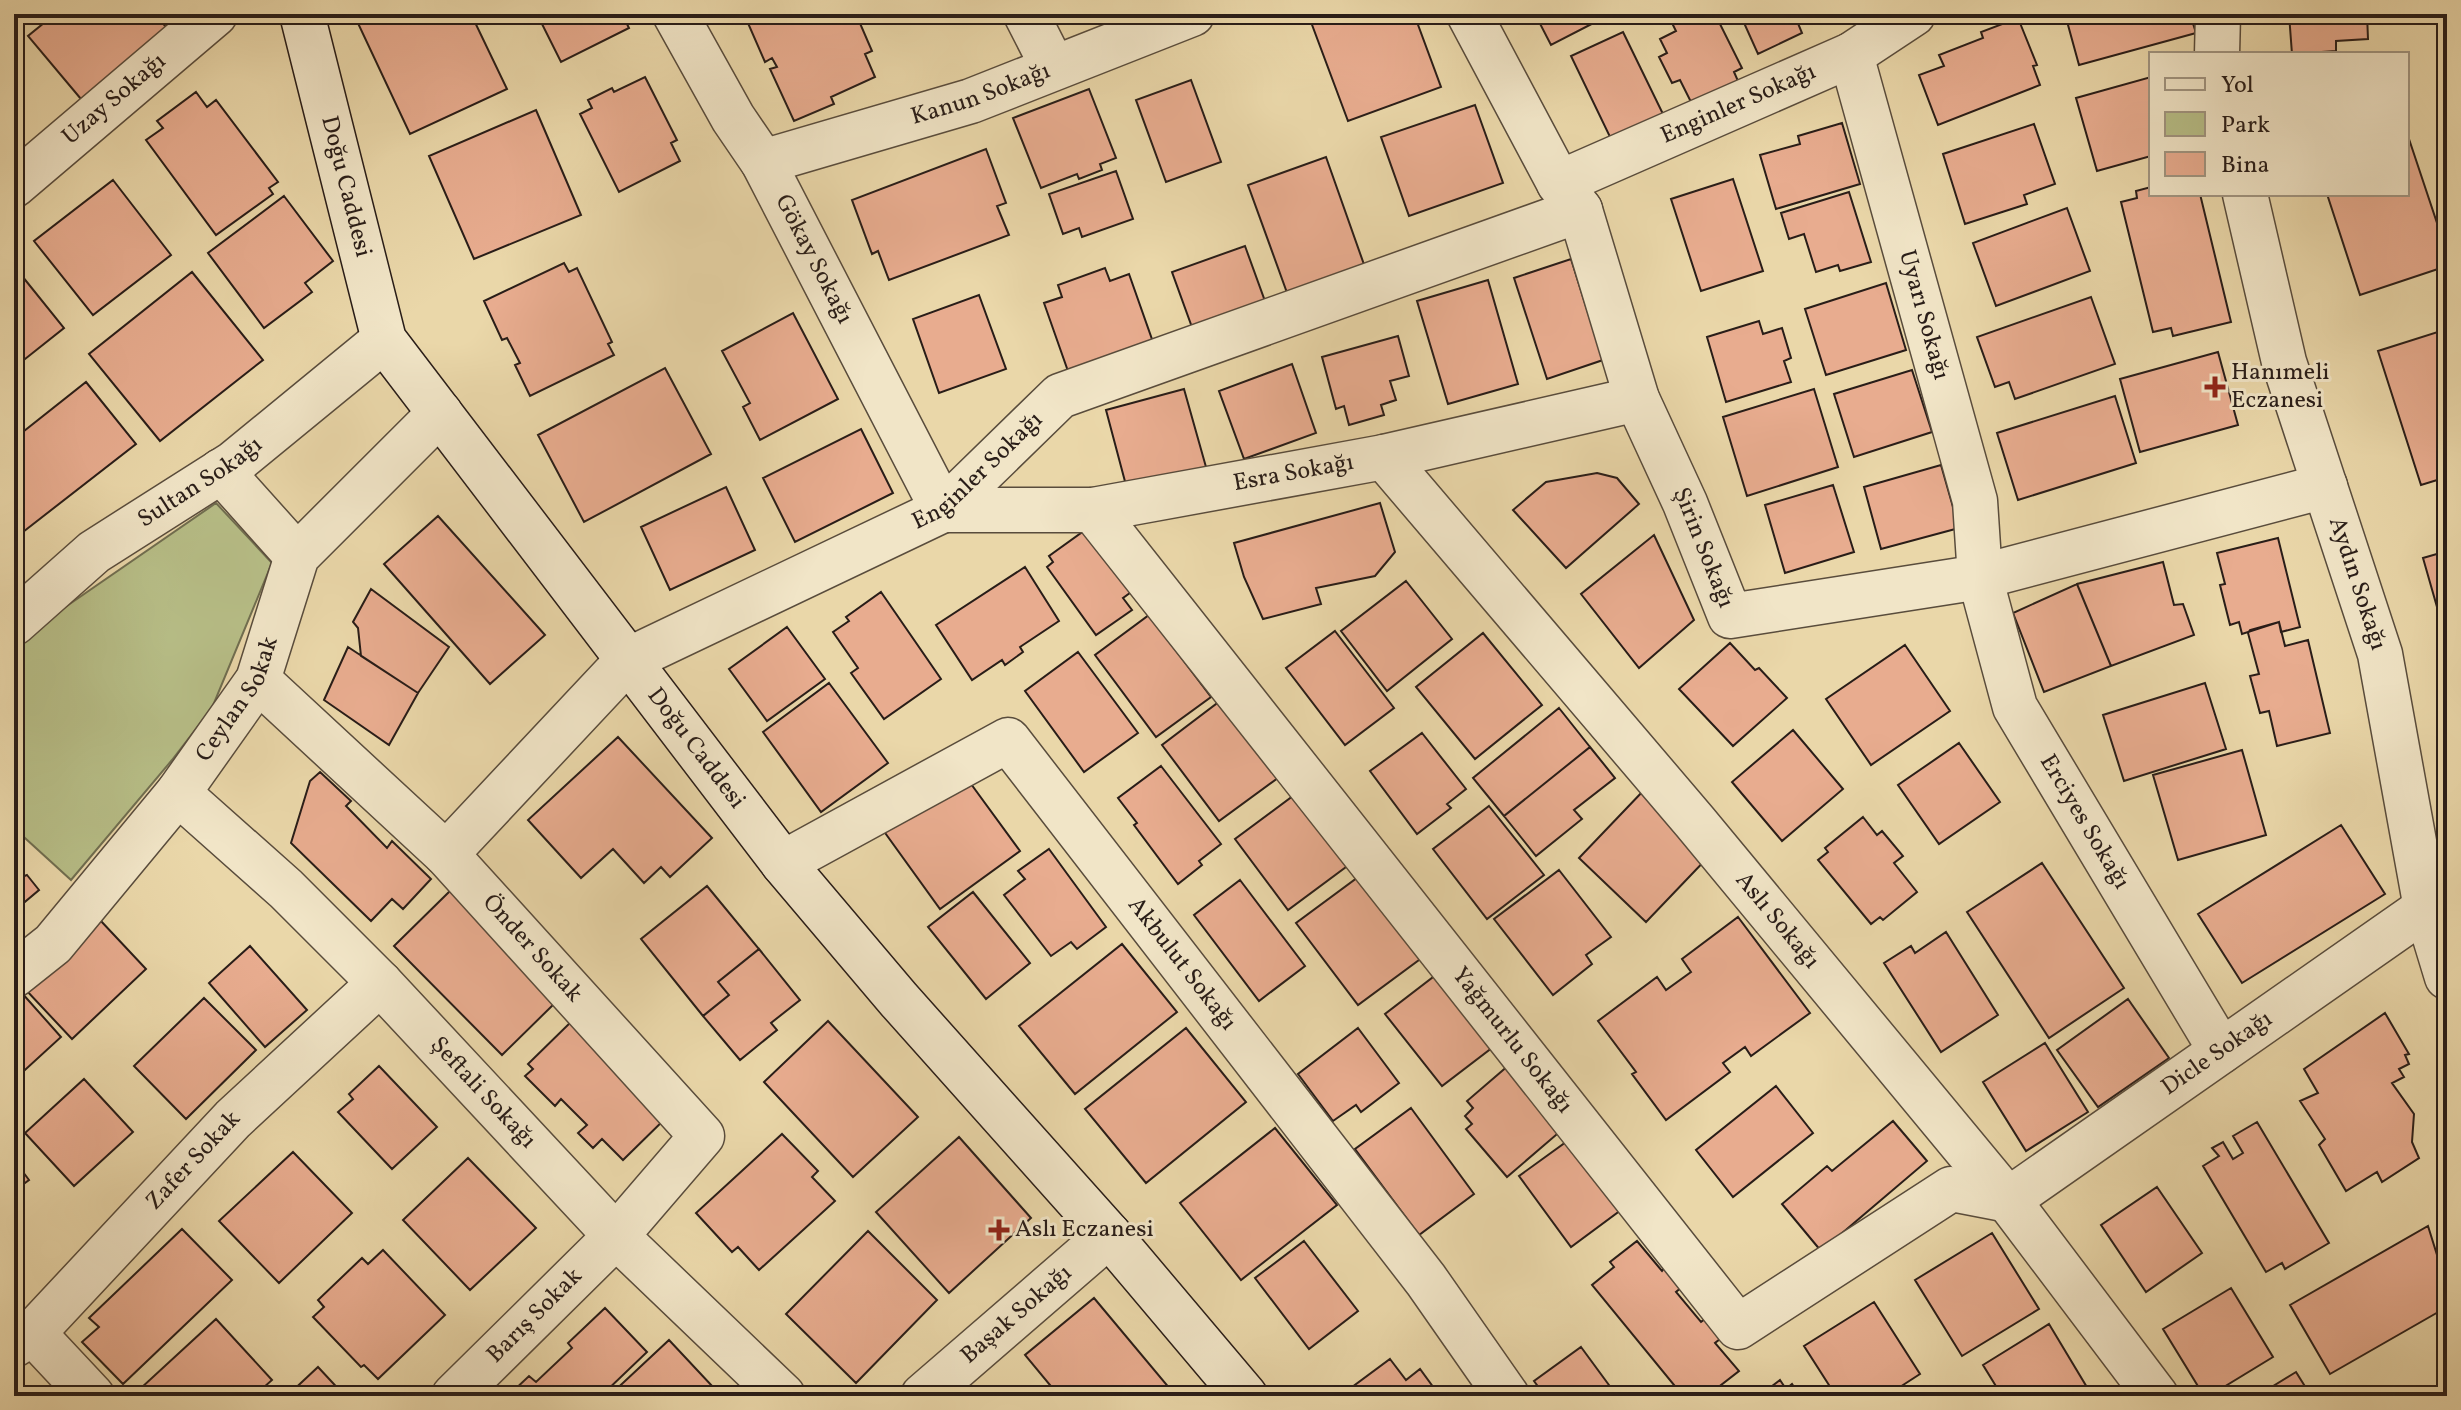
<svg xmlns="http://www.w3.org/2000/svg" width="2461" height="1410" viewBox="0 0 2461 1410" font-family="Vollkorn,serif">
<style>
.green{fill:#b7be87;stroke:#706e50;stroke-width:2}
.building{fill:#e8ac8f;stroke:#291d18;stroke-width:2}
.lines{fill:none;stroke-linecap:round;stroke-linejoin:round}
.street-casing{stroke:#594c3c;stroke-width:47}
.secondary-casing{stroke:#291d18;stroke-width:47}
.street{stroke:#f1e5c7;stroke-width:44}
.secondary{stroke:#f1e5c7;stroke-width:44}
.poi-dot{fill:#8f2418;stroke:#f1e5c7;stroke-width:3}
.labels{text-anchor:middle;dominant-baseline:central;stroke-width:6;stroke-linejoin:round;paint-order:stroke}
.street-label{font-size:24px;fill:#291d18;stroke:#f1e5c7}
.poi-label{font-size:24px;fill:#291d18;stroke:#f1e5c7;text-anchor:start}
</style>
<rect width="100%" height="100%" fill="#ead7a9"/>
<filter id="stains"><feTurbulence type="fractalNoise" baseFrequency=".0025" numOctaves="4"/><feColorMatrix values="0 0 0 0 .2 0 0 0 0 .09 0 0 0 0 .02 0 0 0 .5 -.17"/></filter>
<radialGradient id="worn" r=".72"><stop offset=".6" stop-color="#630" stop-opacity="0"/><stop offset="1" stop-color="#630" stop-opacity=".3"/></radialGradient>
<path class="green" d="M216,503L272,563L212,708L172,760L71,880L14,828V648L61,610Z"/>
<path class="building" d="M55,14H155L172,34L86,105L28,36Z
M367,14H471L507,89L410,134L356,19Z
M537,14H622L629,28L561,62Z
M744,14H856L872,51L865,54L875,77L831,97L834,104L794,121L770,69L777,67L772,58L765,62Z
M1308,14H1414L1441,87L1348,121Z
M1535,14H1611L1551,45Z
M1685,14H1715L1742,68L1734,72L1738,81L1692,104L1680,80L1672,83L1659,57L1667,53L1660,39L1676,31L1671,21Z
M1740,14H1805L1806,17L1797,21L1802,33L1758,54Z
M2065,14H2190L2196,33L2079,65Z
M2289,14H2367L2368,39L2336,41V51L2292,54Z
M2018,18L2037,65L2033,66L2040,85L1938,125L1919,75L1944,66L1939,55L1983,38L1981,32Z
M1623,32L1663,114L1611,139L1571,56Z
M645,77L677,140L671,143L680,161L619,192L580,114L592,108L588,100L612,88L614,92Z
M2151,77V156L2097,171L2076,98Z
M1191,80L1221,162L1166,182L1136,100Z
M1089,89L1116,158L1100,164L1102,170L1079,179L1077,174L1041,188L1013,118Z
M196,92L207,107L216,100L278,182L269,188L273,194L216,235L146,140L163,128L157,121Z
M1475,105L1503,183L1409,216L1381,137Z
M536,110L581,215L474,259L429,156Z
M1842,123L1860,184L1776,209L1760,155L1800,144L1798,136Z
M2034,124L2055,184L2024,195L2027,204L1965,224L1943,154Z
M2409,139L2447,253V266L2360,295L2327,194H2407V140Z
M986,149L1006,203L997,206L1009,235L889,280L878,251L872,254L852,200Z
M1326,157L1367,273L1290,301L1248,185Z
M1116,171L1133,219L1082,237L1079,228L1063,234L1049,194Z
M1733,179L1763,271L1701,291L1671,199Z
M113,180L171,255L93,315L34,241Z
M2151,187V194H2200L2231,322L2173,336L2171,328L2153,332L2121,202L2137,198L2136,191Z
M1849,192L1871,262L1840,271L1838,265L1816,272L1804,234L1789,239L1781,213Z
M284,196L333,261L305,283L312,292L264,328L208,253Z
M2067,208L2090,271L1996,306L1973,243Z
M1245,246L1266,304L1193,330L1172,272Z
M1571,259L1603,360L1547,379L1514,278Z
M564,263L569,272L577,268L612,342L608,344L614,355L530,396L515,365L520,363L507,338L502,340L484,301Z
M14,266L64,328L15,367L14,366Z
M1105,268L1110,281L1129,274L1154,345L1069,374L1044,303L1062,297L1058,285Z
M192,272L263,360L160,441L89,354Z
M1488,280L1518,384L1448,404L1417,301Z
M1886,283L1906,350L1826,375L1805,309Z
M979,295L1006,369L939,393L913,319Z
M2091,297L2115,364L2015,399L2009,382L1995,387L1977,337Z
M793,313L838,399L760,440L743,407L750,403L722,351Z
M1759,321L1763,334L1782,328L1791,358L1784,361L1791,382L1726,402L1707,337Z
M2447,329V477L2421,485L2378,351Z
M1398,336L1409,376L1390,381L1396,400L1381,405L1384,415L1349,425L1344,406L1336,409L1322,357Z
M2218,352L2238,425L2140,452L2120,379Z
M1292,364L1316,433L1244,459L1219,391Z
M665,368L711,454L584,522L538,435Z
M1912,370L1932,432L1854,457L1834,394Z
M86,382L136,444L14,539V439Z
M1184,389L1206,467L1127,489L1106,410Z
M1814,389L1838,467L1747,496L1723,417Z
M2115,396L2136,463L2018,500L1997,433Z
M861,429L893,493L795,542L763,478Z
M1941,465L1959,528L1881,549L1864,487Z
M1597,473L1617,478L1639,504L1566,568L1513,510L1546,482Z
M1833,485L1854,552L1785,573L1765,505Z
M726,487L755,550L670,590L641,527Z
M1380,503L1395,552L1375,576L1316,588L1321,604L1263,619L1244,577L1234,543Z
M438,516L545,635L490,684L384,564Z
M1088,528L1134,590L1123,598L1132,610L1096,635L1047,567L1053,562L1049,556Z
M1654,535L1694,620L1639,668L1581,594Z
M2278,538L2300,627L2281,632L2279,622L2242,634L2239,622L2230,625L2220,585L2225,584L2217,553Z
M2447,551V642L2423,558Z
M2163,562L2174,605L2183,604L2194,635L2111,666L2077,584Z
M1025,567L1059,621L1020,647L1023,652L1005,665L1002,660L972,680L936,625Z
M1406,581L1452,639L1387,691L1341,631Z
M2077,584L2111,666L2044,692L2013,613Z
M371,589L449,647L418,693L361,656L358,628L353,622Z
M881,592L941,679L884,719L851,673L858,668L833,632L849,621L846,617Z
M1149,615L1211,697L1156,737L1095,655Z
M2279,622L2285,646L2308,640L2330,733L2277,746L2269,711L2260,713L2250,676L2259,674L2248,633L2250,630Z
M787,627L825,679L767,721L729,669Z
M1335,631L1394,708L1345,745L1286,668Z
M1483,633L1542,705L1475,759L1416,687Z
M1730,643L1755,670L1759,668L1787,698L1733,746L1679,689Z
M1905,645L1950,711L1871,765L1826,699Z
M348,647L418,693L389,745L324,700Z
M1078,652L1138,733L1084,772L1025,691Z
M829,683L888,763L821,812L763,732Z
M2205,683L2226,749L2124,781L2103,715Z
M1224,698L1282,775L1219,821L1162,745Z
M1559,708L1590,747L1504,816L1473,778Z
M1793,730L1843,789L1782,841L1732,782Z
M1422,733L1466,789L1447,804L1451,808L1417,834L1370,771Z
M618,737L712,838L670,877L661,867L644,883L613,849L581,878L528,820Z
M1959,743L2000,802L1939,844L1898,785Z
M1590,747L1615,778L1574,810L1582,819L1536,856L1504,816Z
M2242,750L2266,835L2178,860L2153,775Z
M1161,766L1221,844L1199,861L1202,865L1178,884L1134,825L1137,823L1118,798Z
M320,772L351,801L346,806L387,848L392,841L431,879L403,909L392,899L371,921L291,843L310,781Z
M963,773L1020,851L940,909L883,830Z
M1645,789L1712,853L1646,922L1579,858Z
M1297,793L1350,864L1288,910L1235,839Z
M1489,806L1544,875L1487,919L1433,849Z
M1863,817L1877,835L1882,831L1903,856L1894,863L1917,892L1883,920L1880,917L1871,924L1818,860L1828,852L1825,848Z
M2341,825L2385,894L2242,983L2198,914Z
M1049,849L1106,927L1077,949L1071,942L1051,956L1004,895L1025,879L1018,871Z
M2042,863L2124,988L2049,1038L1967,912Z
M1559,870L1611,937L1586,955L1592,964L1553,995L1494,919Z
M27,875L39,890L14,911V880Z
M1361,875L1423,957L1358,1005L1296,923Z
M1240,880L1305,966L1259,1001L1194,915Z
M707,886L759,949L718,982L729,995L703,1016L641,939Z
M451,890L558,1000L502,1055L394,946Z
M973,892L1030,963L986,999L928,927Z
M1738,917L1810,1013L1751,1056L1745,1047L1723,1063L1730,1072L1666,1120L1632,1074L1636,1072L1598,1021L1657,977L1666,990L1691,972L1682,959Z
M100,920L146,969L72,1039L26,990Z
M1946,932L1998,1015L1941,1052L1884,963L1911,946L1915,953Z
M1122,944L1177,1012L1075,1094L1019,1026Z
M250,946L307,1010L265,1047L209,983Z
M759,949L800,1000L771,1023L777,1030L740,1060L703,1016L729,995L718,982Z
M1441,971L1497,1044L1442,1086L1385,1014Z
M21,992L61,1037L14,1080V998Z
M204,998L256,1050L186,1119L134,1066Z
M2128,999L2169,1058L2098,1107L2057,1050Z
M2385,1013L2409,1054L2405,1055L2409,1064L2399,1069L2404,1077L2392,1083L2414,1114L2412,1142L2419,1158L2382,1182L2377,1172L2346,1191L2319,1145L2325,1139L2300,1101L2318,1093L2304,1069Z
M576,1017L672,1112L623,1160L602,1139L593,1148L578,1133L587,1125L561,1099L555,1106L525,1076L533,1069L528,1064Z
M828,1021L918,1117L853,1177L764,1082Z
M1186,1028L1246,1102L1146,1183L1085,1109Z
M1358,1028L1399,1083L1361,1112L1356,1105L1333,1121L1298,1074Z
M2045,1043L2088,1112L2026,1151L1983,1082Z
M1509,1065L1563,1129L1507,1177L1466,1129L1472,1124L1465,1116L1473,1108L1467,1101Z
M379,1066L437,1127L392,1169L338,1112L353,1099L349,1094Z
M84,1079L133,1132L74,1186L25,1133Z
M1776,1086L1813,1133L1733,1197L1696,1150Z
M1411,1108L1474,1194L1419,1235L1355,1149Z
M1893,1121L1927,1161L1821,1251L1782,1204L1827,1166L1832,1171Z
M2257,1122L2329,1243L2285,1269L2282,1263L2266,1272L2203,1166L2219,1156L2212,1148L2223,1142L2233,1159L2243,1153L2233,1136Z
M1275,1128L1337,1205L1241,1280L1180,1203Z
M782,1134L818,1171L812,1177L835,1201L759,1270L738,1247L732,1252L696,1213Z
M959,1137L1031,1218L949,1293L876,1212Z
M1573,1137L1625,1207L1571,1247L1519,1176Z
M293,1152L352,1213L279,1283L219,1221Z
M468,1158L536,1228L470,1290L403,1220Z
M14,1160L29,1180L14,1191Z
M2157,1187L2202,1253L2146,1292L2101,1225Z
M2428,1226L2447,1287V1307L2330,1374L2290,1305Z
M182,1229L232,1280L123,1384L82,1342L99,1327L89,1318Z
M868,1231L937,1300L856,1383L786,1314Z
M1992,1233L2039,1309L1962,1356L1915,1280Z
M1304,1241L1358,1311L1309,1349L1255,1278Z
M1637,1241L1662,1271L1665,1267L1682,1287L1676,1292L1701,1322L1705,1319L1720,1339L1715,1343L1739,1371L1712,1392L1710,1389L1701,1396H1683L1592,1285L1614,1267L1610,1262Z
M383,1250L445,1315L378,1379L364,1365L361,1367L313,1317L324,1307L318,1300L362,1258L368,1264Z
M2231,1288L2273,1357L2209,1396H2204L2163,1329Z
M1094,1298L1171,1390L1163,1396H1059L1025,1355Z
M1874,1302L1920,1374L1886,1396L1881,1390L1871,1396H1836L1804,1346Z
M605,1308L647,1352L601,1396H508L529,1376L536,1382L572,1348L568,1343Z
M216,1319L272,1380L254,1396H148L141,1388Z
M2049,1324L2088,1389L2076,1396H2002L1983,1365Z
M669,1340L713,1387L704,1396H609Z
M1581,1347L1617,1396H1545L1534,1381Z
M1390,1359L1406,1380L1420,1369L1439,1395L1340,1396Z
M318,1367L345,1396H287Z
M2296,1372L2311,1396H2257Z
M1780,1380L1786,1389L1792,1384L1800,1396H1759Z"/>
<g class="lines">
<g class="street-casing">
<g id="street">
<path id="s1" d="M675,14L733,118L763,162L943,510H1093L1384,457L1637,399"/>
<path d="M1026,14L1053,67"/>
<path id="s2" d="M1469,14L1559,183L1580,210L1637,399L1685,503L1730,616L1980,577L2325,486"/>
<path d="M2217,54L2218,14"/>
<path id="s3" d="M1851,55L1975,501L1980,577L2015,707L2221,1051"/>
<path id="s4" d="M763,162L971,101L1192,14"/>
<path id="s5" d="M1559,183L1851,55L1913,14"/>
<path id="s6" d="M14,185L215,14"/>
<path id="s7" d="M2245,194L2284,362L2380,654L2426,908L2447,977"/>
<path id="s8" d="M1384,457L1695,822L2008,1200L2156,1396"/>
<path d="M221,471L297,556"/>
<path id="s9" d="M1093,510L1738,1327L1951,1189L2008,1200L2426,908"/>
<path id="s10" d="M14,623L94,552L234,463L384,340"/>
<path id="s11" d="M258,680L446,854L702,1136L616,1236L454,1396"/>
<path id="s12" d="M178,793L286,889L380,983L616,1236L783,1396"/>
<path id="s13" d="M446,854L628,660L943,510L1060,396L1580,210"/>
<path id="s14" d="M783,863L1008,740L1426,1280L1507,1396"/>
<path id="s15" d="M14,975L53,944L178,793L258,680L297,556L440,413"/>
<path d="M33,1333L92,1396"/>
<path id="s16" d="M14,1345L33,1333L233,1119L380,983"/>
<path id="s17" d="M923,1396L1109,1235"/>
</g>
</g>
<g class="secondary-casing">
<g id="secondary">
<path id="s18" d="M302,14L384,340L783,863L899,1000L1109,1235L1245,1396"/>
</g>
</g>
<use href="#street" class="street"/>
<use href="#secondary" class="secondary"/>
</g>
<g class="poi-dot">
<path d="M2211 375h8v8h8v8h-8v8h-8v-8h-8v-8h8z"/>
<path d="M995 1218h8v8h8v8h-8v8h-8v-8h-8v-8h8z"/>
</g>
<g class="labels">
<g class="street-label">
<text stroke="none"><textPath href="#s4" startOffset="228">Kanun Sokağı</textPath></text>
<text stroke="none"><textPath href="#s6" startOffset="132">Uzay Sokağı</textPath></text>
<text stroke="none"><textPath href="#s5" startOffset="196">Enginler Sokağı</textPath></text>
<text stroke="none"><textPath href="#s18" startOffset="178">Doğu Caddesi</textPath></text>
<text stroke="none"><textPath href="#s1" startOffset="282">Gökay Sokağı</textPath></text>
<text stroke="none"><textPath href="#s3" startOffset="270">Uyarı Sokağı</textPath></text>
<text stroke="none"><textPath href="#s13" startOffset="666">Enginler Sokağı</textPath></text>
<text stroke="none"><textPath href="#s1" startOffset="918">Esra Sokağı</textPath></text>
<text stroke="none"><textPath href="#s10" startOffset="234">Sultan Sokağı</textPath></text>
<text stroke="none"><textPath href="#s2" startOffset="586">Şirin Sokağı</textPath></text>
<text stroke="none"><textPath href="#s7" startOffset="406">Aydın Sokağı</textPath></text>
<text stroke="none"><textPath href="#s15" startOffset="358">Ceylan Sokak</textPath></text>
<text stroke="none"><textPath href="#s18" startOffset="850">Doğu Caddesi</textPath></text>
<text stroke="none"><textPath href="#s3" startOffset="808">Erciyes Sokağı</textPath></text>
<text stroke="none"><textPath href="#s8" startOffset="608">Aslı Sokağı</textPath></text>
<text stroke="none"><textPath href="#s11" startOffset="384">Önder Sokak</textPath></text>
<text stroke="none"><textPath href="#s14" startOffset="540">Akbulut Sokağı</textPath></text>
<text stroke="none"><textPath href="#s9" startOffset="676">Yağmurlu Sokağı</textPath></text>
<text stroke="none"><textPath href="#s9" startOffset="1608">Dicle Sokağı</textPath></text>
<text stroke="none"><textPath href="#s12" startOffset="428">Şeftali Sokağı</textPath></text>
<text stroke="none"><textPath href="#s16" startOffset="258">Zafer Sokak</textPath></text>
<text transform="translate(535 1316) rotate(-45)">Barış Sokak</text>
<text stroke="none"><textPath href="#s17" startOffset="124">Başak Sokağı</textPath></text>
</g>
<g class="poi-label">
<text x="2231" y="373">Hanımeli<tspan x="2231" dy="28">Eczanesi</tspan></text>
<text x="1015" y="1230">Aslı Eczanesi</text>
</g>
</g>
<rect width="2461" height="1410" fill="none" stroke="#ead7a9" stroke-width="48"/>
<rect x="16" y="16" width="2429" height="1378" fill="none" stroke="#291d18" stroke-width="4"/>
<rect x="24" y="24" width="2413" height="1362" fill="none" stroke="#291d18" stroke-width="2"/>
<rect x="2149" y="52" width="260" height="144" fill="#f1e5c7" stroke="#a19581" stroke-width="2"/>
<rect x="2165" y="78" width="40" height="12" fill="#f1e5c7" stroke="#a19581" stroke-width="2"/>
<text x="2221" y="92" font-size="24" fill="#291d18">Yol</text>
<rect x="2165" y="112" width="40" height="24" fill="#b7be87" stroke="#a19581" stroke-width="2"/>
<text x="2221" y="132" font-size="24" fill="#291d18">Park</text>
<rect x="2165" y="152" width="40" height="24" fill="#e8ac8f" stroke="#a19581" stroke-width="2"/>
<text x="2221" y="172" font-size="24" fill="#291d18">Bina</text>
<rect width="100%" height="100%" filter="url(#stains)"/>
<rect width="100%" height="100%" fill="url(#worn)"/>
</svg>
